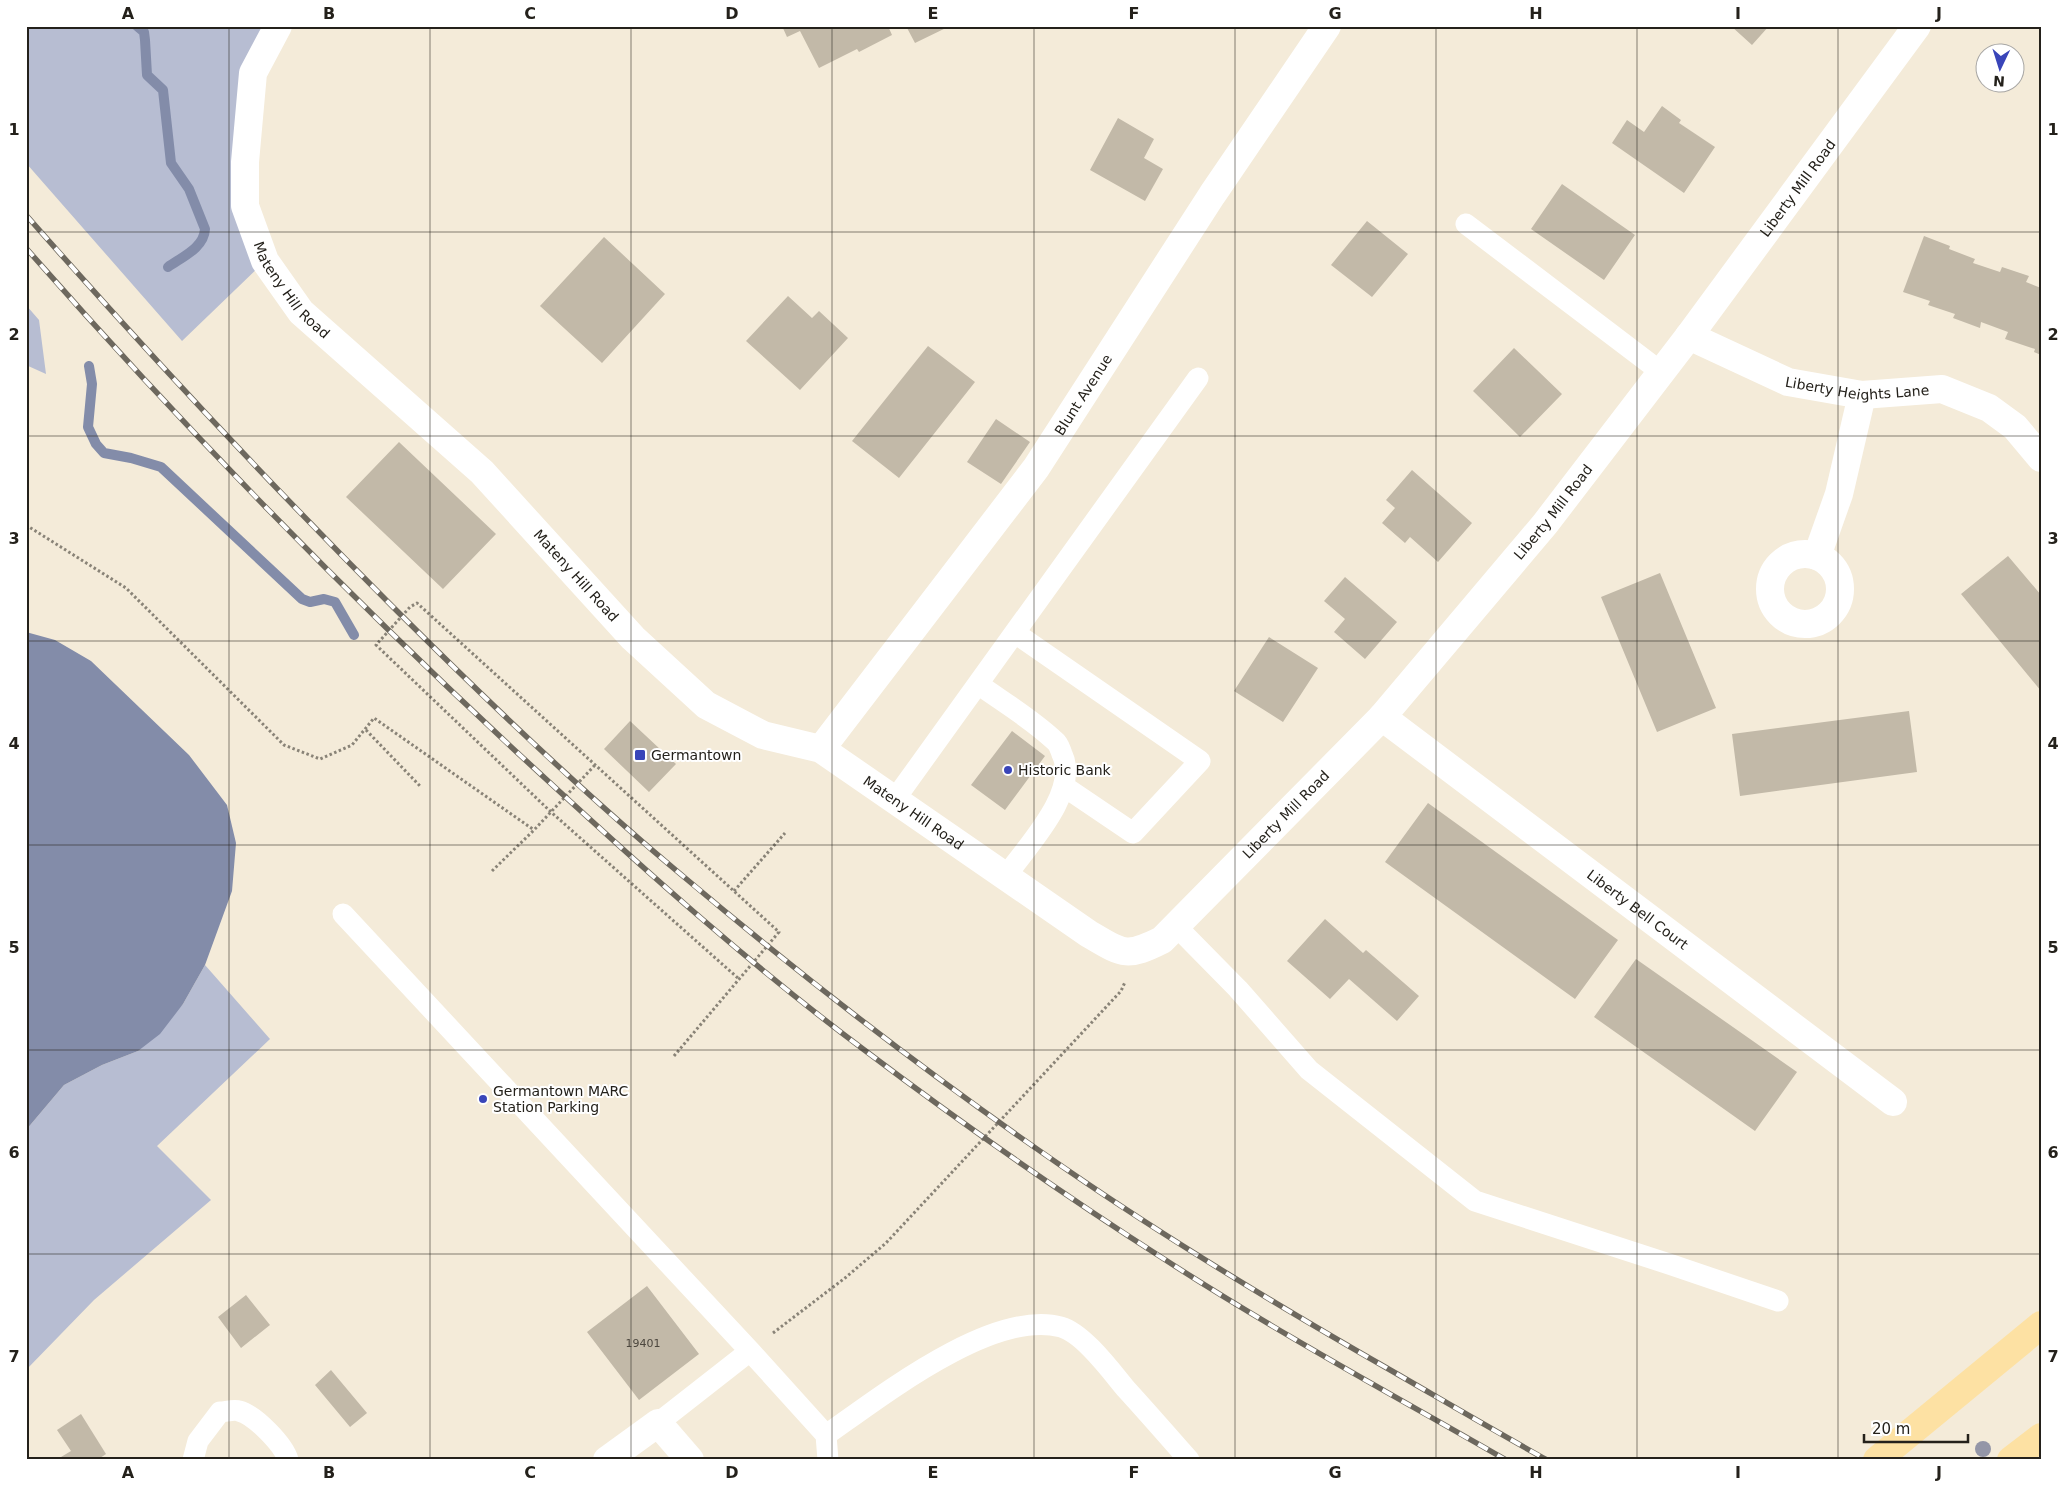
<svg xmlns="http://www.w3.org/2000/svg" width="2067" height="1486" viewBox="0 0 2067 1486" font-family="'DejaVu Sans',sans-serif">
<style>
.green{fill:#b7bdd2}
.water{fill:#838ca9}
.lines{fill:none;stroke-linecap:round;stroke-linejoin:round}
.stream{stroke:#838ca9;stroke-width:10}
.building{fill:#c2b9a8}
.path{stroke:#898377;stroke-width:3;stroke-dasharray:2.5 2.5;stroke-linecap:butt}
.service{stroke:#fff;stroke-width:21}
.minor{stroke:#fff;stroke-width:28}
.primary{stroke:#fde1a3;stroke-width:28}
.rail-casing{stroke:#6d685e;stroke-width:5.5}
.rail{stroke:#fff;stroke-width:4;stroke-dasharray:11;stroke-linecap:butt}
.tree{fill:#9496a7}
.grid{fill:none;stroke:#24211b;stroke-width:1;stroke-opacity:0.55}
.poi-dot{fill:#3945b9;stroke:#fff;stroke-width:2}
.labels{text-anchor:middle;dominant-baseline:central;stroke-width:4;stroke-linejoin:round;paint-order:stroke}
.number-label{font-size:11px;fill:#4c473e}
.street-label{font-size:14px;fill:#24211b;stroke:#fff}
.poi-label{font-size:14px;fill:#24211b;stroke:#fff;text-anchor:start}
.neatline{fill:none;stroke:#24211b;stroke-width:2}
.grid-label{font-size:16px;text-anchor:middle;font-weight:bold;fill:#24211b}
</style>
<rect width="100%" height="100%" fill="#f4ebd9"/>
<path class="green" d="M26,26H278L245,162L265,261L182,341L26,163Z
M26,305L39,320L46,374L26,365Z
M205,965L270,1039L157,1146L211,1200L94,1300L26,1370V1130L64,1085L102,1065L138,1051L183,1004Z"/>
<path class="water" d="M26,632L55,640L91,661L189,755L227,805L236,843L232,891L205,965L183,1004L160,1034L138,1051L102,1065L64,1085L26,1130Z"/>
<g class="lines">
<path class="stream" d="M137,26L144,32L145,40L147,75L163,90L171,163L189,189L205,229C204,248 182,257 168,267
M89,366L92,384L88,427L96,444L104,453L131,458L161,467L302,599L310,602L324,599L335,602L354,635"/>
</g>
<path class="building" d="M782,26H888L892,35L859,52L857,49L819,68L800,31L787,37Z
M906,26H950L915,43Z
M1731,26H1769L1752,45Z
M1662,106L1681,120L1679,123L1715,147L1684,193L1612,143L1627,120L1644,132Z
M1118,118L1154,139L1144,158L1163,169L1145,201L1090,170Z
M1562,184L1635,235L1604,280L1531,229Z
M1367,221L1408,254L1372,297L1331,265Z
M1924,236L1950,246L1949,249L1975,259L1973,263L2000,272L2002,267L2029,276L2026,282L2041,288V355L2034,352L2035,349L2005,339L2008,332L1981,322L1980,328L1953,318L1955,314L1928,305L1930,301L1903,292Z
M604,237L665,294L602,363L540,306Z
M788,296L812,318L819,311L848,338L800,390L746,341Z
M928,346L975,382L899,478L852,441Z
M1514,348L1562,394L1520,437L1473,391Z
M996,419L1030,442L1001,484L967,462Z
M399,442L496,534L443,589L346,497Z
M1412,470L1472,523L1438,562L1410,537L1405,543L1382,523L1395,508L1386,500Z
M2008,556L2041,595V691L1961,594Z
M1660,573L1716,708L1657,732L1601,597Z
M1345,577L1397,622L1365,659L1334,632L1345,619L1324,601Z
M1269,637L1318,668L1283,722L1234,691Z
M1909,711L1917,772L1740,796L1732,734Z
M630,721L676,764L649,792L604,749Z
M1012,731L1045,756L1005,810L971,785Z
M1428,803L1618,940L1575,999L1385,862Z
M1325,919L1363,953L1366,950L1419,996L1397,1021L1349,979L1330,999L1287,961Z
M1636,959L1797,1072L1755,1131L1594,1017Z
M647,1286L699,1354L639,1400L587,1332Z
M246,1295L270,1325L241,1348L218,1317Z
M331,1370L367,1413L350,1427L315,1385Z
M81,1414L106,1454L97,1460H56L71,1451L57,1430Z"/>
<g class="lines">
<path class="path" d="M26,525L126,588L284,745L320,759L352,745L374,718L534,830
M366,730L420,786
M492,871L534,830L595,765
M734,891L785,833
M674,1056L779,932L417,603L410,607L376,645L551,812L739,979
M773,1333L845,1278L886,1243L1121,991L1125,982"/>
<path class="service" d="M1466,224L1661,372
M1015,633L1200,761L1133,833L1065,787
M978,684C1003,702 1032,719 1055,741C1059,744 1060,749 1062,754C1080,792 1027,846 1006,876
M895,799L1198,378
M343,914L750,1351L826,1435L828,1460
M1176,926L1238,989L1309,1070L1475,1201L1669,1264L1778,1301
M658,1423L750,1351
M826,1435C879,1398 993,1308 1061,1327C1083,1333 1111,1371 1126,1389C1147,1412 1168,1436 1189,1460
M193,1460L198,1441L220,1412C225,1412 234,1409 239,1411C255,1415 284,1445 288,1460"/>
<g class="minor">
<path id="s1" d="M278,26L253,73L245,162V206L265,261L301,312L482,472L633,638L706,705L763,735L821,749L1089,934C1123,954 1126,958 1162,940L1382,717L1545,524L1689,336L1917,26"/>
<path id="s2" d="M1689,336L1788,382L1862,395L1942,389L1989,408L2015,427L2041,458"/>
<circle cx="1805" cy="589" r="35"/>
<path d="M1817,556L1839,494L1862,395"/>
<path id="s3" d="M1382,717L1893,1102"/>
<path id="s4" d="M821,749L1036,468L1212,195L1327,26"/>
<path d="M607,1460L658,1423L690,1460"/>
</g>
<path class="primary" d="M1877,1460L2041,1325
M2011,1460L2041,1437"/>
<g class="rail-casing">
<path id="rail" d="M26,215C144,349 266,480 393,607C486,700 582,792 684,877C805,979 932,1077 1063,1167C1169,1240 1280,1307 1392,1371C1444,1401 1495,1431 1547,1460
M26,248C190,435 364,612 547,780C648,873 752,966 863,1049C961,1123 1061,1193 1164,1259C1275,1331 1391,1394 1506,1460"/>
</g>
<use href="#rail" class="rail"/>
</g>
<circle class="tree" cx="1983" cy="1449" r="8"/>
<path class="grid" d="M229,26V1460M430,26V1460M631,26V1460M832,26V1460M1034,26V1460M1235,26V1460M1436,26V1460M1637,26V1460M1838,26V1460M26,232H2041M26,436H2041M26,641H2041M26,845H2041M26,1050H2041M26,1254H2041"/>
<g class="poi-dot">
<rect x="634" y="749" width="12" height="12" rx="2.5"/>
<circle cx="1008" cy="770" r="5"/>
<circle cx="483" cy="1099" r="5"/>
</g>
<g class="labels">
<g class="number-label">
<text x="643" y="1343">19401</text>
</g>
<g class="street-label">
<text stroke="none"><textPath href="#s1" startOffset="2388">Liberty Mill Road</textPath></text>
<text stroke="none"><textPath href="#s1" startOffset="284">Mateny Hill Road</textPath></text>
<text stroke="none"><textPath href="#s2" startOffset="179">Liberty Heights Lane</textPath></text>
<text stroke="none"><textPath href="#s4" startOffset="441">Blunt Avenue</textPath></text>
<text stroke="none"><textPath href="#s1" startOffset="1982">Liberty Mill Road</textPath></text>
<text stroke="none"><textPath href="#s1" startOffset="689">Mateny Hill Road</textPath></text>
<text stroke="none"><textPath href="#s1" startOffset="1109">Mateny Hill Road</textPath></text>
<text stroke="none"><textPath href="#s1" startOffset="1578">Liberty Mill Road</textPath></text>
<text stroke="none"><textPath href="#s3" startOffset="320">Liberty Bell Court</textPath></text>
</g>
<g class="poi-label">
<text x="651" y="755">Germantown</text>
<text x="1018" y="770">Historic Bank</text>
<text x="493" y="1091">Germantown MARC<tspan x="493" dy="16">Station Parking</tspan></text>
</g>
</g>
<rect width="2067" height="1486" fill="none" stroke="#ffffff" stroke-width="55"/>
<g transform="translate(2000 68) rotate(184)"><circle r="24" fill="#ffffff" stroke="#a7a6a4"/>
<path d="M0-4L9 19L0 12L-9 19Z" fill="#3945b9"/>
<text y="-8" font-size="14" font-weight="bold" text-anchor="middle" fill="#24211b">N</text>
</g>
<path d="M1864 1434v8h104v-8" fill="none" stroke="#24211b" stroke-width="2.5"/>
<text x="1872" y="1434" font-size="15" fill="#24211b" stroke="#ffffff" stroke-width="4" paint-order="stroke">20 m</text>
<rect x="28" y="28" width="2012" height="1430" class="neatline"/>
<g class="grid-label">
<text x="128" y="19">A</text>
<text x="329" y="19">B</text>
<text x="530" y="19">C</text>
<text x="732" y="19">D</text>
<text x="933" y="19">E</text>
<text x="1134" y="19">F</text>
<text x="1335" y="19">G</text>
<text x="1536" y="19">H</text>
<text x="1738" y="19">I</text>
<text x="1939" y="19">J</text>
<text x="14" y="135">1</text>
<text x="2053" y="135">1</text>
<text x="14" y="340">2</text>
<text x="2053" y="340">2</text>
<text x="14" y="544">3</text>
<text x="2053" y="544">3</text>
<text x="14" y="749">4</text>
<text x="2053" y="749">4</text>
<text x="14" y="953">5</text>
<text x="2053" y="953">5</text>
<text x="14" y="1158">6</text>
<text x="2053" y="1158">6</text>
<text x="14" y="1362">7</text>
<text x="2053" y="1362">7</text>
<text x="128" y="1478">A</text>
<text x="329" y="1478">B</text>
<text x="530" y="1478">C</text>
<text x="732" y="1478">D</text>
<text x="933" y="1478">E</text>
<text x="1134" y="1478">F</text>
<text x="1335" y="1478">G</text>
<text x="1536" y="1478">H</text>
<text x="1738" y="1478">I</text>
<text x="1939" y="1478">J</text>
</g>
</svg>
